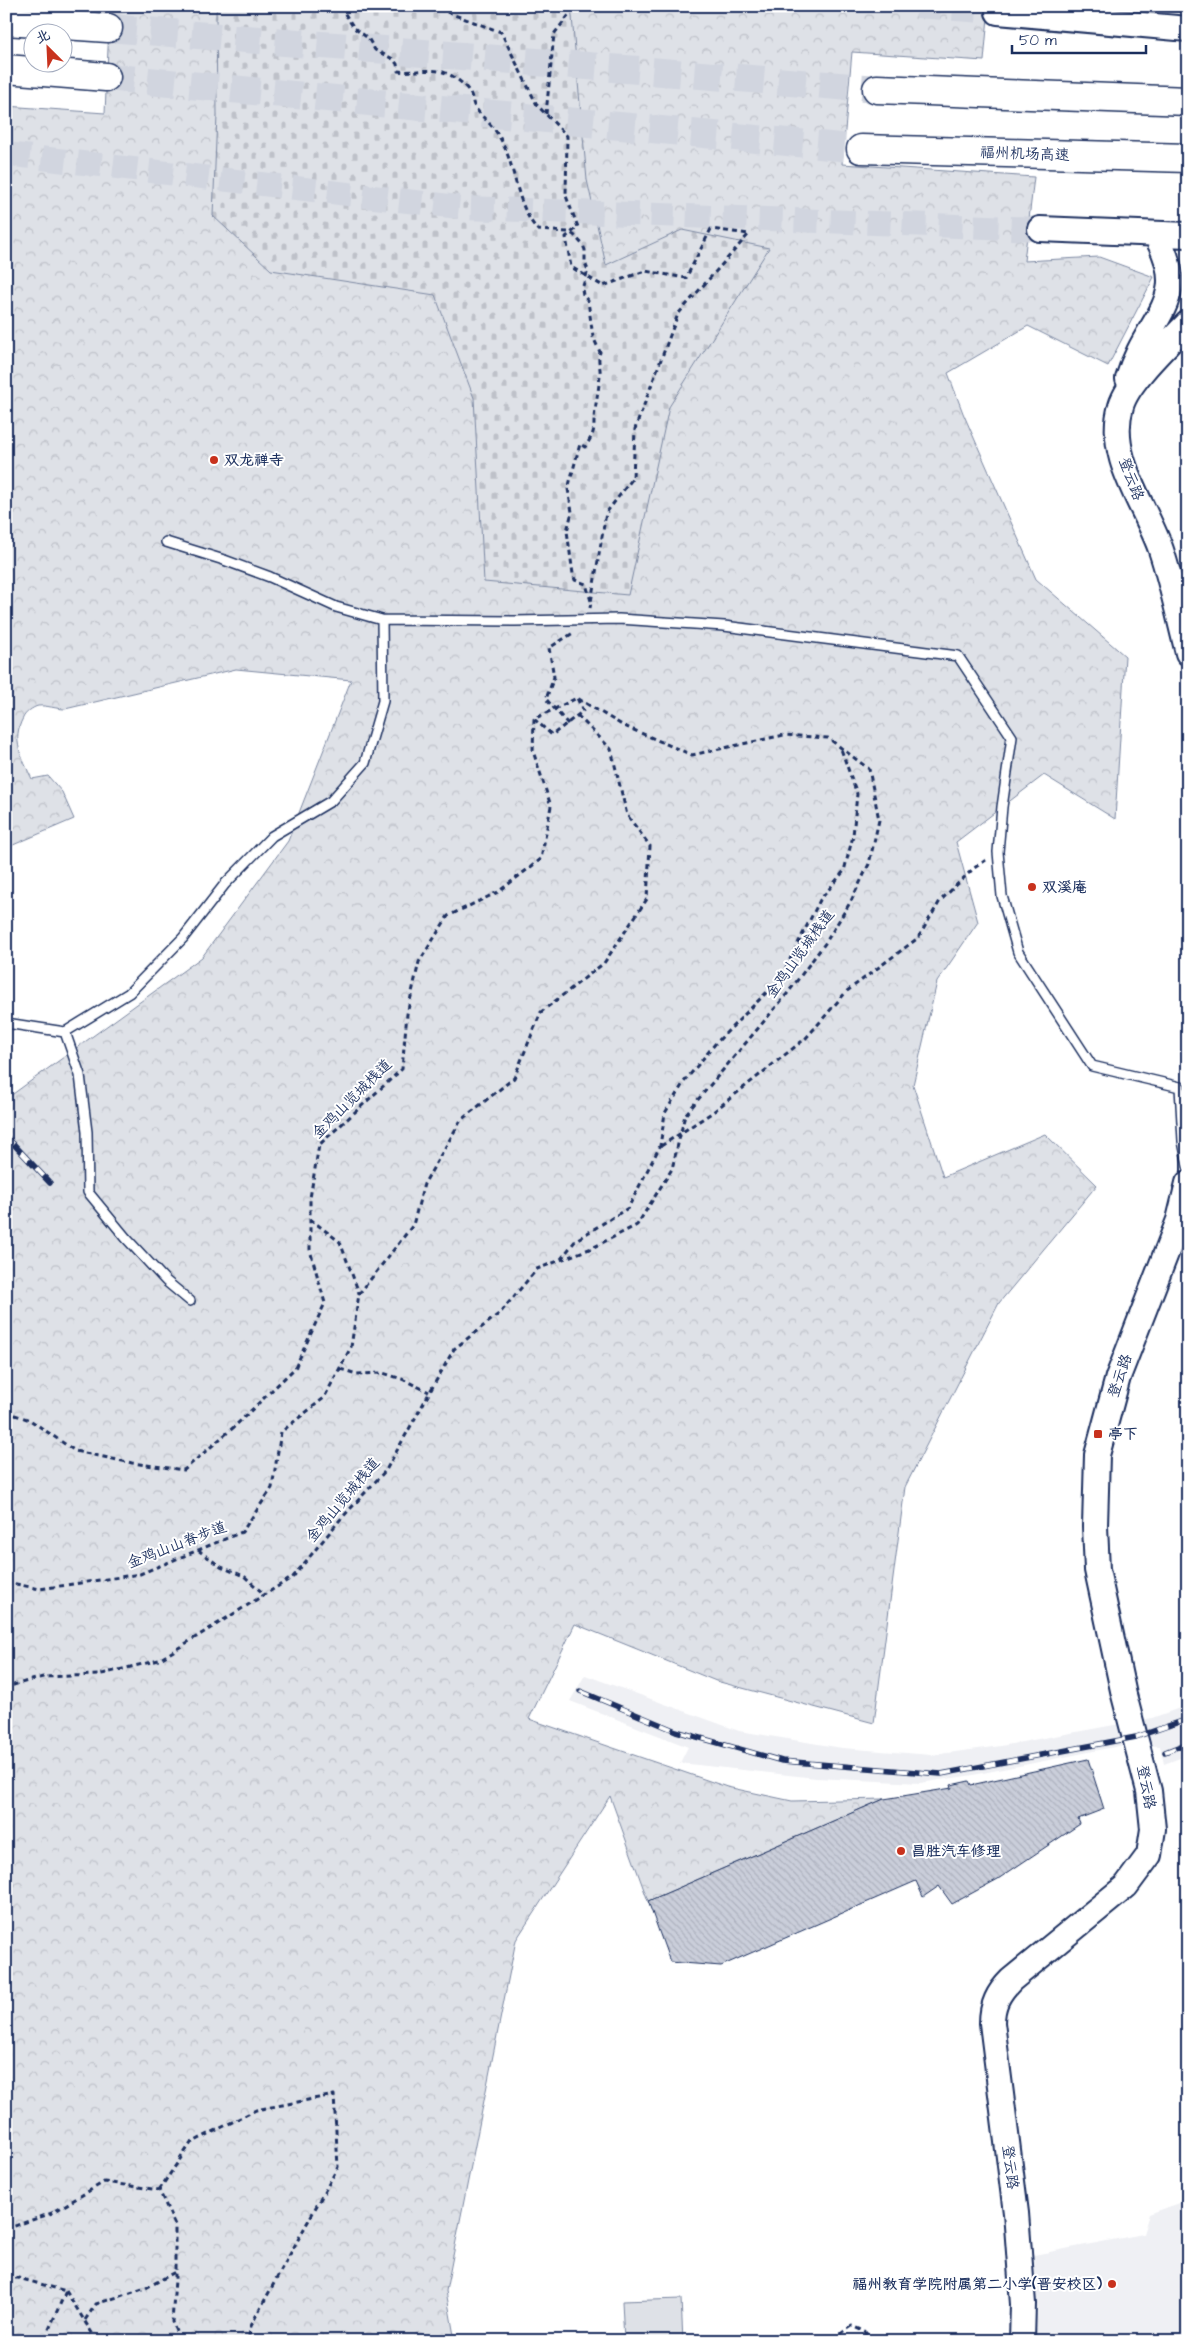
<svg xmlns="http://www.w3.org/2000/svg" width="1194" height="2347" viewBox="0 0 1194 2347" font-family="'Architects Daughter','LXGW WenKai TC',sans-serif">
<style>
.built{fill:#eff0f4}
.forest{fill:url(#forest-crowns);stroke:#7c88a2}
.cemetery{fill:url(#cemetery-stones);stroke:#7c88a2}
.pitch{fill:#dee1e7;stroke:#7c88a2}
.building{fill:url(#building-back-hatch);stroke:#1b2f5e}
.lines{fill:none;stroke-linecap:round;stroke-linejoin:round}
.secondary-tunnel{stroke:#d1d5df;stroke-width:24;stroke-dasharray:24 12;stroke-linecap:butt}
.highway-tunnel{stroke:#d1d5df;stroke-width:28;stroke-dasharray:28 14;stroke-linecap:butt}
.lane-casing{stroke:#1b2f5e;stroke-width:12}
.secondary-casing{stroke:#1b2f5e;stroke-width:28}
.highway-casing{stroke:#1b2f5e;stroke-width:31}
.path{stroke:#1b2f5e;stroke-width:3;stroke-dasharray:5 4;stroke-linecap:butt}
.lane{stroke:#fff;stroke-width:9}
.secondary{stroke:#fff;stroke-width:24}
.highway{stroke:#fff;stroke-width:28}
.rail-casing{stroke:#1b2f5e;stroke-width:5.5}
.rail{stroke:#fff;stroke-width:4;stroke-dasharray:11;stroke-linecap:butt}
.path-bridge{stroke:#1b2f5e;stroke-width:3;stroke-dasharray:5 4;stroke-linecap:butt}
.poi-dot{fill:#c8321e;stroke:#fff;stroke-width:2}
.labels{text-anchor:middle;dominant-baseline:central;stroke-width:4;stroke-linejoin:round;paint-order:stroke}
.street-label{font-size:15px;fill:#1b2f5e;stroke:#fff}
.poi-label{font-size:15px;font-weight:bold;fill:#1b2f5e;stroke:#fff;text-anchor:start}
</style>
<defs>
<pattern id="forest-crowns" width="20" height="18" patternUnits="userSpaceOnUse" patternTransform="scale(1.25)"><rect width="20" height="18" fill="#dee1e7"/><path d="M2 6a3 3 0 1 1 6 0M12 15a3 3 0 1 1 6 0" fill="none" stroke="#bec1c9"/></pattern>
<pattern id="cemetery-stones" width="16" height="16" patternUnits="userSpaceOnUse" patternTransform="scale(1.25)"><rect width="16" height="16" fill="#dee1e7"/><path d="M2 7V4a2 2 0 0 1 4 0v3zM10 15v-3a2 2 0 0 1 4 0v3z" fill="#bec1c9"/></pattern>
<pattern id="building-back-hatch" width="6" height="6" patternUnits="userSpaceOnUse" patternTransform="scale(1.25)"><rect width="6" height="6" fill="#caceda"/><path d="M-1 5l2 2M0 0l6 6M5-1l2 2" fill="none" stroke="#adb1be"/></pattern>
</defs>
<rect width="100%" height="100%" fill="#fff"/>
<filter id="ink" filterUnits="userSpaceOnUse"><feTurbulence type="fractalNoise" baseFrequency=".02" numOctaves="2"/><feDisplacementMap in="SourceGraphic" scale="10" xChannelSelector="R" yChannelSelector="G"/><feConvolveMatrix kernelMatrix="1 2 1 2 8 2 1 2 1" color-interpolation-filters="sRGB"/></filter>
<g filter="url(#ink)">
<path class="built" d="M585,1675L739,1731L842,1748L932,1755L1001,1746L1152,1718L1188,1705V1755L1164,1764L1160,1746L1124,1745L973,1775L920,1783L816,1778L680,1763L688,1747L570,1701Z
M1188,2200V2341H1035L1038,2312L1034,2255L1143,2234L1149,2214Z"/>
<path class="forest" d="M110,6H989L984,61L852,52L842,164L1034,177L1024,261L1099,257L1154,277L1108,366L1028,326L948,373L963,413L1036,579L1125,656L1115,819L1044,775L956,842L978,922L937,982L913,1085L943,1177L1045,1134L1097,1185L999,1303L905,1487L874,1723L716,1681L575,1624L529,1719L727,1787L792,1801L884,1799L648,1901L610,1796L516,1940L446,2291L455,2341H6V1099L202,957L288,841L351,680L236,669L65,709C57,709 46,705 38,706C33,707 25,713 23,718C11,740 22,758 32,779L48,776L62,792L74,819L6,848V106L105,113Z"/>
<path class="cemetery" d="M218,6H571L587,180L606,265L682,230L769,248L669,407L628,595L484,582L474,398L435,295L271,270L213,216L217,115L216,12Z"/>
<path class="pitch" d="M681,2299L683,2341H624L622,2301Z"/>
<path class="building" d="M1088,1759L1104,1809L1078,1819L1080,1824L998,1879L952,1904L939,1886L923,1897L916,1881L721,1966L670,1962L648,1901L884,1799L952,1788L951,1785L969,1781L971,1785Z"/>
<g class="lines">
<path class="secondary-tunnel" d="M917,6L998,12
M6,154L467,208L1040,229"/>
<path class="highway-tunnel" d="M108,28L877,89
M106,77L861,149"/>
<g class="lane-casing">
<path id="lane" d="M382,620L515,621L619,619L724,626L958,656L1012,737L1002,807L998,852L1002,896L1018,952L1092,1066L1180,1087L1183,1141L1188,1166
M6,1023L65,1032L129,993L183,938L225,884L272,836L331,801L365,763L383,701L382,620L336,607L270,577L224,560L166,542
M65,1032L80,1075L87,1132L88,1192L126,1238L166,1281L190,1301"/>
</g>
<g class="secondary-casing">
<path id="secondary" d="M998,12L1188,29
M1040,229L1188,235
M1188,323C1169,343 1128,381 1121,406C1106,457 1145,504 1161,550C1172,583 1179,618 1188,653
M1128,379C1147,315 1194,301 1155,234
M1022,2341L1023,2304L1016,2213L992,2023C992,2005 998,1993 1011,1980L1126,1886L1149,1855L1153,1829L1149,1791L1124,1695L1097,1570L1095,1526L1097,1455L1118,1377L1179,1220L1188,1183"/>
</g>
<g class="highway-casing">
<path id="highway" d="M6,21L108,28
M6,69L106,77
M877,89L1188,101
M861,149L1188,158"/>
</g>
<path class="path" d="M340,6L354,28L368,38L375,50L393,59L397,64L398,71C413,73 429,68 443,72C453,75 465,84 470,93C473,97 472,103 475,107C480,116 491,123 497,133C517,163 514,204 538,230L568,232L574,235L583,245L585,250V263L588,270L582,289L583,295L588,301L593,337L600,352C597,361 601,367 600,375C599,387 597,398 595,410C592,430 598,428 585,447L580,444L568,489L572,512L567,531L573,574L575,580L586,584L591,601
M430,6L501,32L537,105L567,136L566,196L578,227L566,237L571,267L603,286L645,271L686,278L711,229L749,234L678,314L635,429L633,478L606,513L590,608
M546,114L554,34L569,15L565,6
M534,719L552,735L583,711L577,698
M568,724L546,699L554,677L549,648L573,633
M661,1146L713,1112L806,1038L847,991L918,938L940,901L974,868L986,860
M310,1219L340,1242L359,1293
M561,1259L576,1240L628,1208L660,1146L665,1113L684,1082L715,1044L780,979L820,900L844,871L853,836L857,794L841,749
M340,1369L357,1374L383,1373L402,1379L429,1392
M198,1550L221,1567L244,1576L265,1595
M6,1582L40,1589L140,1574L242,1532L272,1488L281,1432L324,1398L351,1347L359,1294L413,1225L424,1184L461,1120L514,1078L541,1012L604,963L647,899L650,846L627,815L611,749L577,715
M159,2190L191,2143L256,2110L334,2095L338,2167L256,2316L251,2326L248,2341
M6,2278H18L66,2291L46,2336L48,2341
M66,2291L97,2341
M85,2320L96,2304L146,2288L175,2272
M836,2341L839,2335L852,2326L865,2332L872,2341"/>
<use href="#lane" class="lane"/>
<use href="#secondary" class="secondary"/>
<use href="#highway" class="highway"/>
<g class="rail-casing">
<path id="rail" d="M6,1136L50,1183
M580,1691L676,1731L782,1761L941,1774L1136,1737L1188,1719
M1165,1752L1188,1743"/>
</g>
<use href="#rail" class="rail"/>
<path class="path-bridge" d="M6,1412L30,1420L75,1451L132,1463L184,1470L234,1427L295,1368L325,1303L310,1250V1198L319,1145L402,1069L407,1014L419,962L448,916L498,892L541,859L551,806L533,751L534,719L577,698L622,725L692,755L784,735L828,738L869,769L879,820L869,864L851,901L826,942L787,994L685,1115L672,1169L637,1225L592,1248L537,1269L500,1313L454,1349L386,1470L339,1521L293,1577L159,1660L98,1675L43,1677L6,1687
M6,2229L52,2213L104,2182L159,2190L175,2225V2280L172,2322L180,2341"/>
</g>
</g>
<g class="poi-dot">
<circle cx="214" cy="460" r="5"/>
<circle cx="1032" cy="887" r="5"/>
<rect x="1093" y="1429" width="10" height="10" rx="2.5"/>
<circle cx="901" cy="1851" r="5"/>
<circle cx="1112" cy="2284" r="5"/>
</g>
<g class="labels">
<g class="street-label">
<text transform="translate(1025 154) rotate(2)">福州机场高速</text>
<text transform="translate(1131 479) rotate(69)">登云路</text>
<text transform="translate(800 954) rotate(-54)">金鸡山览城栈道</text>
<text transform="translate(352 1099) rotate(-45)">金鸡山览城栈道</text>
<text transform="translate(1120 1376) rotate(-71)">登云路</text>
<text transform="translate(343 1500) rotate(-50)">金鸡山览城栈道</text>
<text transform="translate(177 1545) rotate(-21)">金鸡山山脊步道</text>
<text transform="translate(1146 1787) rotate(79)">登云路</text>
<text transform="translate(1010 2167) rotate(83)">登云路</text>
</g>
<g class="poi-label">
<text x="224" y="460">双龙禅寺</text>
<text x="1042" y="887">双溪庵</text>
<text x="1108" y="1434">亭下</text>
<text x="911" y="1851">昌胜汽车修理</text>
<text x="1102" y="2284" text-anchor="end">福州教育学院附属第二小学(晋安校区)</text>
</g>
</g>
<rect width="1194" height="2347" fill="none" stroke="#fff" stroke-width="25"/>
<rect x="12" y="12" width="1169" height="2322" fill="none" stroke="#1b2f5e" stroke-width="2" filter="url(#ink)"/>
<g transform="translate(48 48) rotate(336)"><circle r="24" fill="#ffffff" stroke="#a4acbf"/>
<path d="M0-4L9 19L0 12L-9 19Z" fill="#c8321e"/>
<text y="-8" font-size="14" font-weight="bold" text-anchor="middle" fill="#1b2f5e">北</text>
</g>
<path d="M1012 45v8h134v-8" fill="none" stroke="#1b2f5e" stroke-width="2.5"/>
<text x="1019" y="45" font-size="15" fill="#1b2f5e" stroke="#ffffff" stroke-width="4" paint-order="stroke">50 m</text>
</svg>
